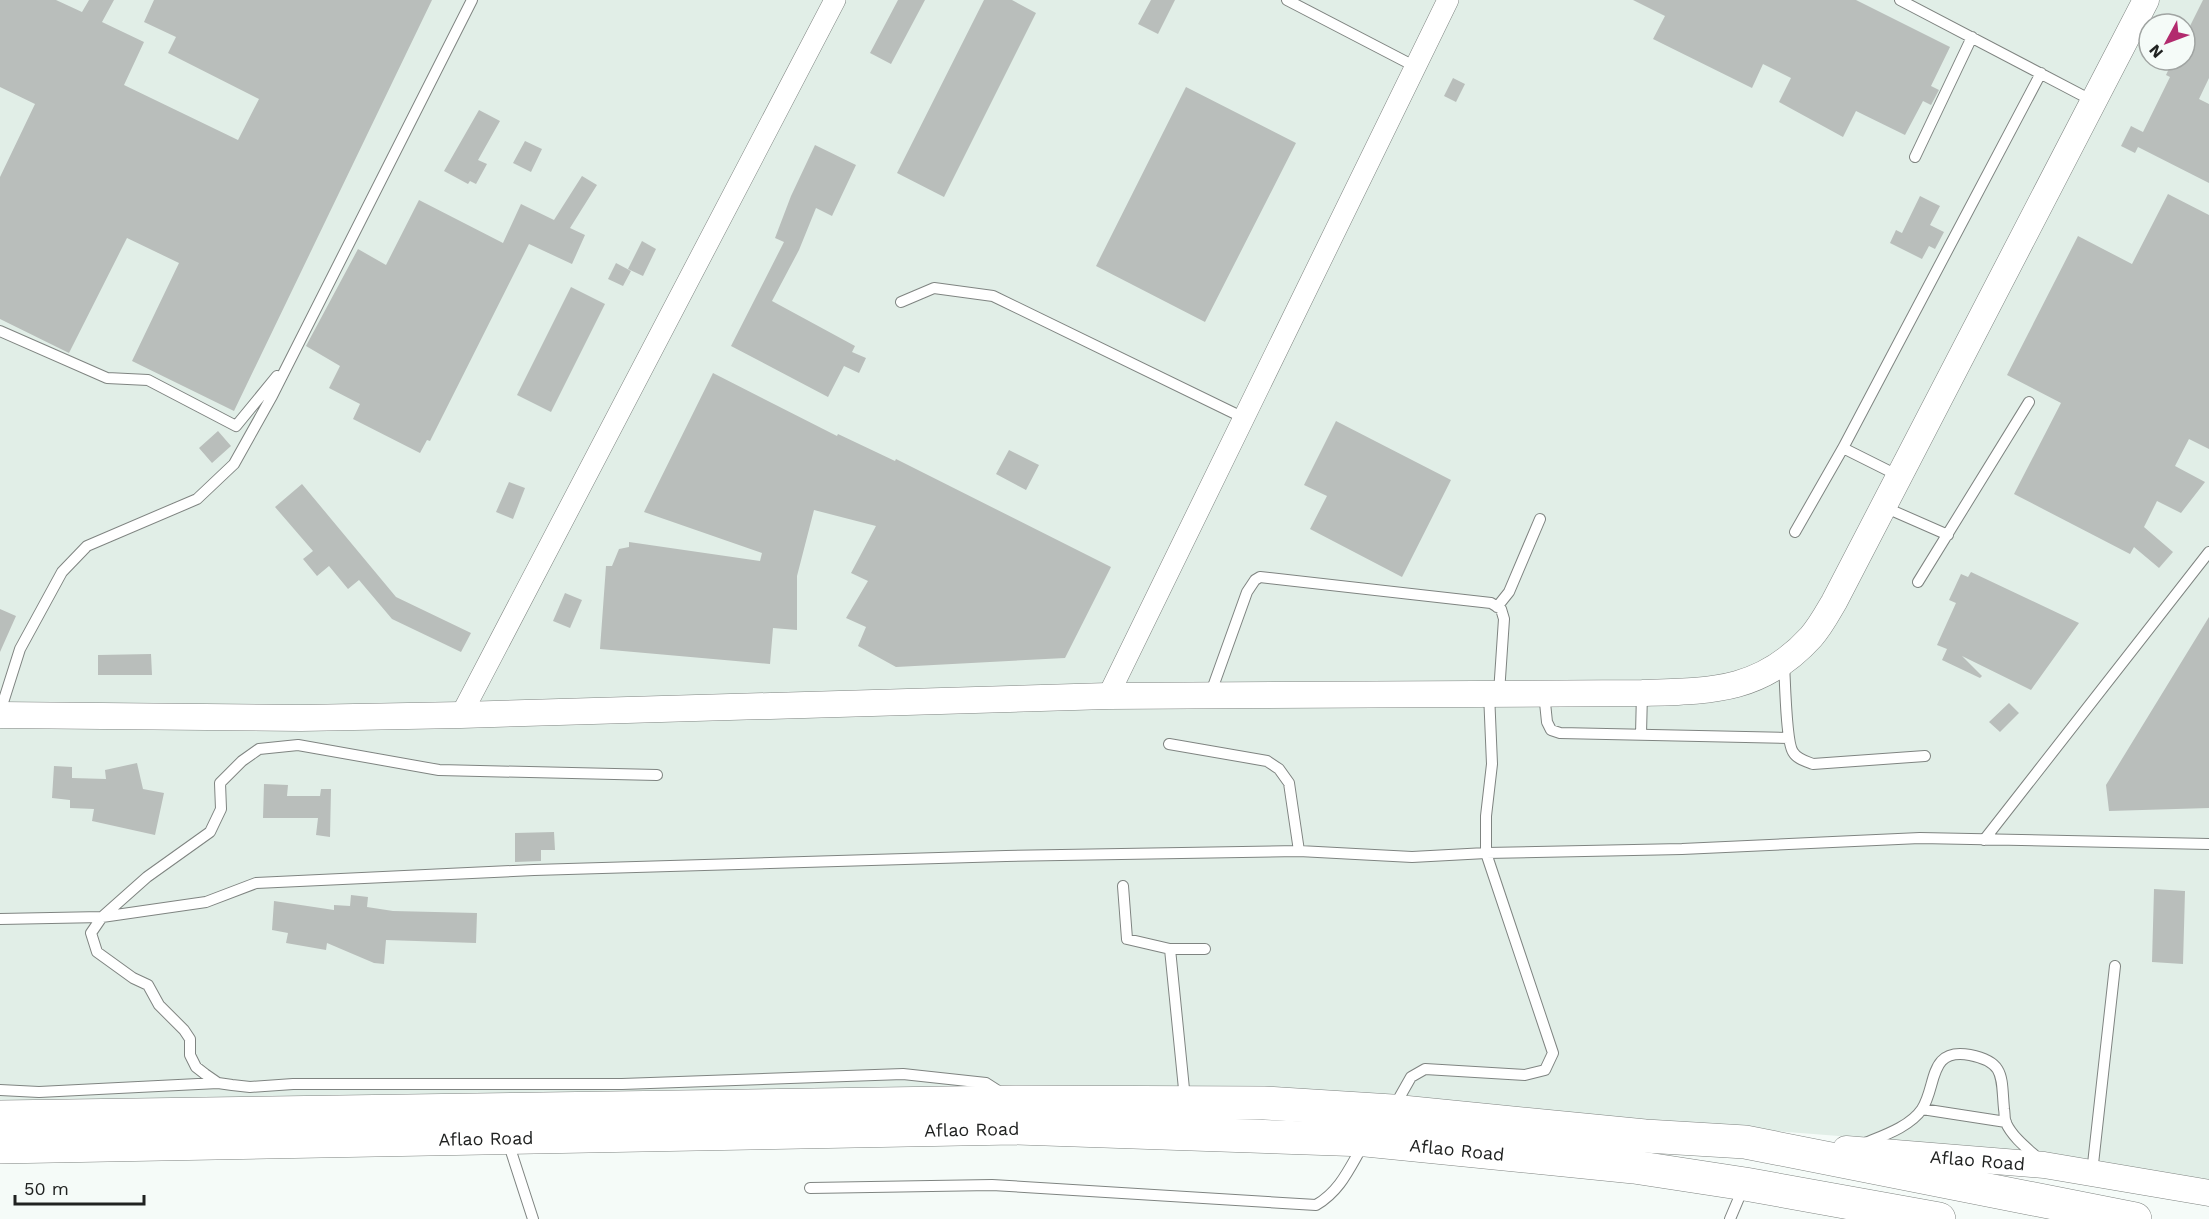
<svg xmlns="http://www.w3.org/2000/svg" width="2209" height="1219" viewBox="0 0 2209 1219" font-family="'Work Sans',sans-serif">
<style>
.built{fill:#e1eee7;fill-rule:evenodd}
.building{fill:#b9bebb}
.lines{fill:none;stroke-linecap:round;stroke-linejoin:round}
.service-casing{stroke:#7f8481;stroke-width:12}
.minor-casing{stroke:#7f8481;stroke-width:22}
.tertiary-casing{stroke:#7f8481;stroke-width:27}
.trunk-casing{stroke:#7f8481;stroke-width:34}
.service{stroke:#fff;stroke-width:10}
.minor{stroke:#fff;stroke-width:21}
.tertiary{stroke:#fff;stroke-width:26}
.trunk{stroke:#fff;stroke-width:33}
.labels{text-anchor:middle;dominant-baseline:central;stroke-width:6;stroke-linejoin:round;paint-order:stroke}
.street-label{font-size:18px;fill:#202221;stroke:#f5fbf8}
</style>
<rect width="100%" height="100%" fill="#f5fbf8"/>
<path class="built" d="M0,0H2209V1186L1890,1140L1632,1120L0,1107ZM2149,24H2185V60H2149Z"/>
<path class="building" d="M0,0H56L82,12L89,0H114L102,22L144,42L124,85L238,140L259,99L168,53L176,37L144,22L154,0H432L234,411L132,361L179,263L127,238L69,353L0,319V177L35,104L0,87Z
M898,0H925L891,64L870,53Z
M984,0H1012L1036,13L944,197L897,173Z
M1151,0H1175L1158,34L1138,24Z
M1633,0H1856L1950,47L1931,86L1939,90L1931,105L1923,101L1905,135L1856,111L1843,137L1779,102L1791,78L1763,64L1752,88L1653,39L1665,16Z
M2203,0H2209V78L2199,99L2209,104V183L2138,147L2135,153L2121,146L2131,126L2143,132L2170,77L2166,75L2173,60H2185V36Z
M1453,78L1465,84L1456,102L1444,96Z
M1186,87L1296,143L1205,322L1096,266Z
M479,110L500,121L478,160L487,164L476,184L470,181L468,184L444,171Z
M525,141L542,149L531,172L513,163Z
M815,145L856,165L832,216L816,208L799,250L772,301L855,346L852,352L866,358L859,373L844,366L828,397L731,346L784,242L775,238L791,196Z
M582,176L597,185L570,228L585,235L572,264L529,244L430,441L427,440L420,453L353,419L360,404L329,388L340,366L306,346L358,249L386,265L419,200L503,243L521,204L554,220Z
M2168,194L2209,215V449L2189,439L2175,466L2205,482L2181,513L2157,501L2144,527L2173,552L2159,568L2134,547L2130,554L2014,494L2061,403L2007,375L2078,236L2132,264Z
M1920,196L1940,206L1930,225L1944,232L1935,249L1929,246L1922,259L1890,243L1896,230L1902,233Z
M642,241L656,249L643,276L628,269Z
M616,263L631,271L623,286L608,279Z
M571,287L605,304L551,412L517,395Z
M713,373L837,436L838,434L895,461L896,459L1111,567L1065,658L896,667L858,646L866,627L846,618L868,581L851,573L876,526L814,510L797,576V630L773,628L770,664L600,649L606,566H612L619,549L629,547V542L760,561L762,553L644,512Z
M1336,421L1451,480L1402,577L1310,529L1327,496L1304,485Z
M218,431L231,446L212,463L199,448Z
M1009,450L1039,465L1026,490L996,474Z
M509,482L525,488L513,519L496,512Z
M302,484L396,597L471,633L461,652L392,619L359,580L348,589L329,566L317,576L303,559L313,551L275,507Z
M1971,572L2079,623L2031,690L1962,656L1982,676L1980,678L1942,660L1947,649L1937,645L1956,603L1949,600L1961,574L1968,577Z
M565,593L582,600L570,628L553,621Z
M0,609L16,616L0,652Z
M2209,617V808L2109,811L2106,785Z
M151,654L152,675H98V655Z
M2009,703L2019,713L2000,732L1989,722Z
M137,763L143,789L164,793L155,835L92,821L94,809L70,808V800L52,798L54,766L72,767V778L106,779L105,770Z
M264,784L288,785L287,796H320L321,789H331L330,837L316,835L318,818H263Z
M554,832L555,850H541V861L515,862V833Z
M2154,889L2185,891L2183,964L2152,962Z
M351,895L368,897L367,907L393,911L477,913L476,943L386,940L384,964L374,963L327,943L326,950L286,943L288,933L272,930L274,901L334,910V905L350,906Z"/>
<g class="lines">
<g class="service-casing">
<path id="service" d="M1287,0L1416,67
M1900,0L2093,101
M1915,157L1972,37
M901,302L934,288L993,296L1244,418
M0,331L107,378L148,380L236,426L277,376
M1843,448L2041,73
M1884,507L1948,535
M1795,532L1843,448L1899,476
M1918,582L2029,402
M1497,607L1509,592L1540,519
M1784,663C1785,679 1786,742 1793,752C1797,759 1805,761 1813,764L1925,756
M1544,693L1547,722L1551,730L1560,733L1789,738
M1210,695L1247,592L1255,580L1260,577L1491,603L1501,609L1504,619L1499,693
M0,712L20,649L62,572L87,546L197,499L234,464L272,396L472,0
M1641,734L1642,693
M1169,744L1267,761L1279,769L1289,783L1299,851
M657,775L439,770L298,745L259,749L242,761L220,783L221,809L210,832L147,877L102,917L91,933L97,952L133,978L148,985L159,1005L184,1030L190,1039V1055L196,1067L205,1074L218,1083L232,1085L250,1087L293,1084H622L903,1074L986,1083L1000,1092
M1984,840L2209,552
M1123,886L1127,939L1170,949L1185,1099
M0,919L102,917L206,902L256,883L534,870L1006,856L1299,851L1412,857L1486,853V816L1492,764L1489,693
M1170,949H1205
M0,1090L39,1092L218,1083
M1394,1107L1411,1077L1425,1069L1525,1075L1545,1070L1553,1053L1486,853L1682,849L1920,838L2209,844
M1922,1109L2006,1122
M508,1142L533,1219
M1863,1144C1882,1136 1910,1127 1922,1109C1937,1086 1928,1047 1970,1055C2006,1062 2001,1078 2004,1109C2005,1113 2004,1119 2006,1123C2013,1138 2028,1149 2040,1160
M2092,1173L2115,966
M810,1188L992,1185L1316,1205C1340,1191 1349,1169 1363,1145
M1730,1219L1744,1186"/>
</g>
<g class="minor-casing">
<path id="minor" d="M1108,696L1448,0
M461,715L835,0"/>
</g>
<g class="tertiary-casing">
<g id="tertiary">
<path d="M0,715L301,718L461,715L1108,696L1642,693C1711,691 1761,692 1811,637C1820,627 1827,614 1834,602L2146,0"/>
<path id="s1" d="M1846,1149L2044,1165L2209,1193"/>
</g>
</g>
<g class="trunk-casing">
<g id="trunk">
<path d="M0,1117L1015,1102L1264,1103L1392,1111L1645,1136L1745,1142L2135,1219"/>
<path id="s2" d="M0,1147L1014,1128L1366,1140L1634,1167L1745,1184L1939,1219"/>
</g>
</g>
<use href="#service" class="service"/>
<use href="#minor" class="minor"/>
<use href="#tertiary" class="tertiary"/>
<use href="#trunk" class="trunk"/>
</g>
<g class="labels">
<g class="street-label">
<text stroke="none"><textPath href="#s2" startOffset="972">Aflao Road</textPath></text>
<text stroke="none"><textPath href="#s2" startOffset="486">Aflao Road</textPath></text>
<text stroke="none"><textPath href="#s2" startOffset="1458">Aflao Road</textPath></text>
<text stroke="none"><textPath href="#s1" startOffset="132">Aflao Road</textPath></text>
</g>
</g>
<g transform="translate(2167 42) rotate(229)"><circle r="28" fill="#f5fbf8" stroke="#a0a4a2" stroke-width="1.5"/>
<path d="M0-4.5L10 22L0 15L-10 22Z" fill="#b22b6e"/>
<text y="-9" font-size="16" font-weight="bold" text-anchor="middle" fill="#202221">N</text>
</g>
<path d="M15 1195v9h129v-9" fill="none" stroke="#202221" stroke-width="3"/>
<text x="24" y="1195" font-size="18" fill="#202221" stroke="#f5fbf8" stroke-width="4.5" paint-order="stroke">50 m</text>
</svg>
